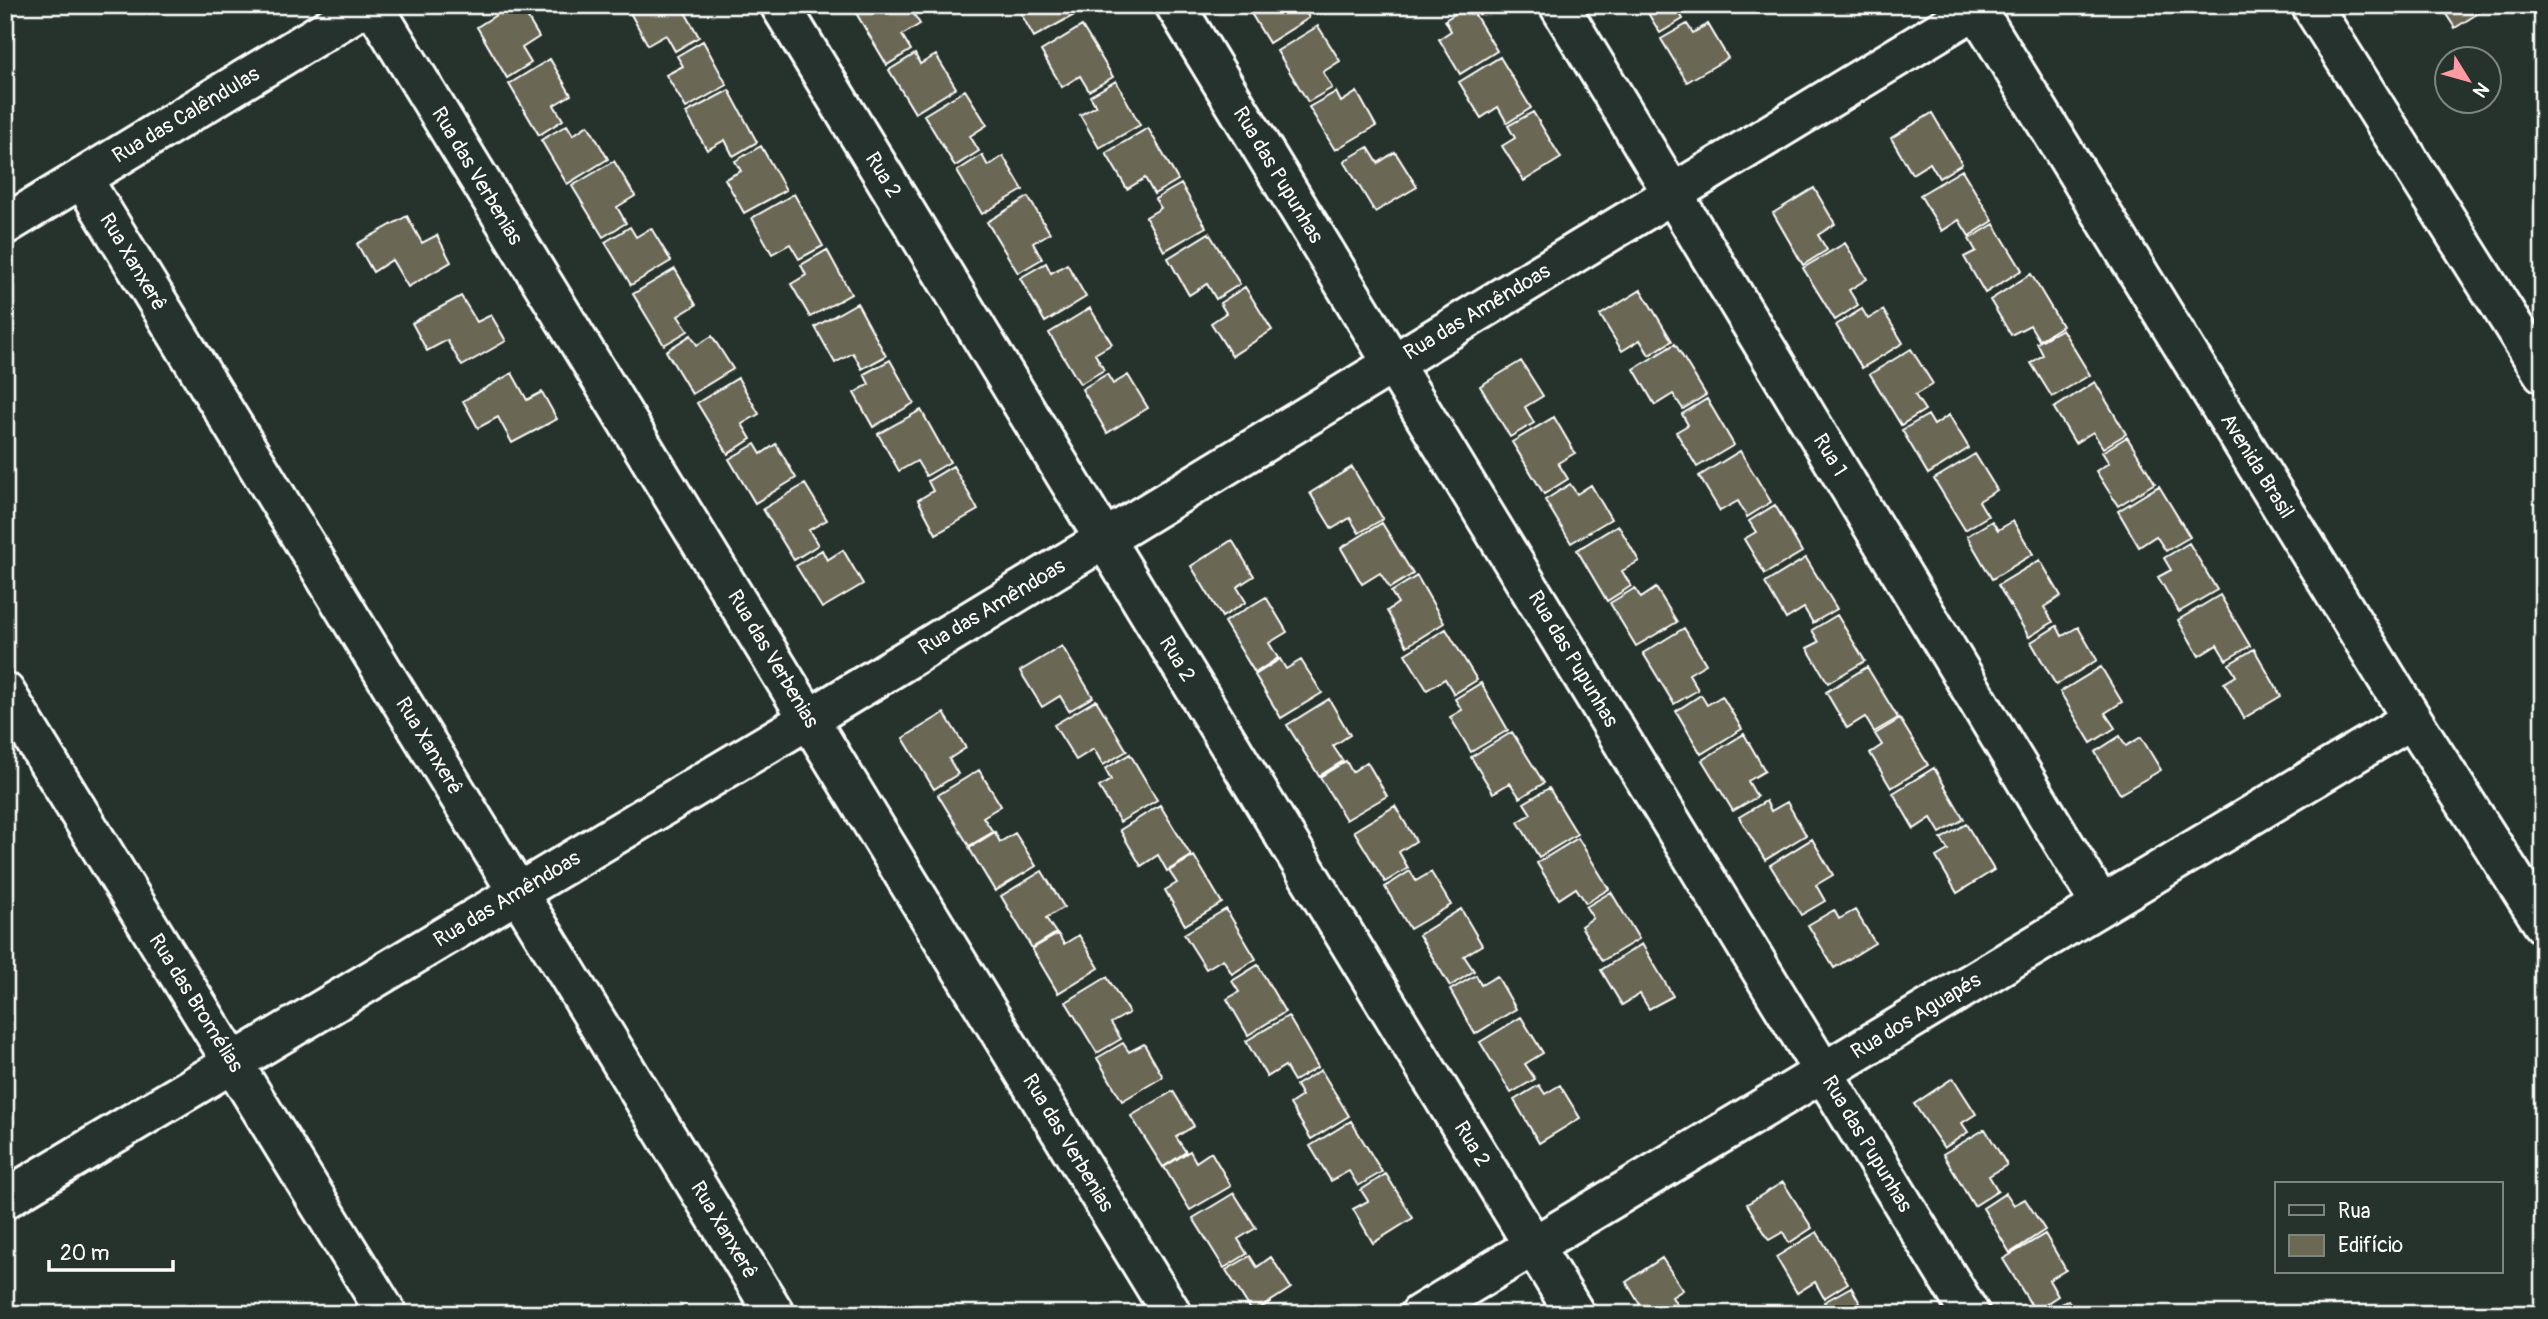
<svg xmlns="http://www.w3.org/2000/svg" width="2548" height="1319" viewBox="0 0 2548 1319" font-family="Pangolin,sans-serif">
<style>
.building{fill:#6b6854;stroke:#fff;stroke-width:2}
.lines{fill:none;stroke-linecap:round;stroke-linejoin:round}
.street-casing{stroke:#fff;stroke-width:44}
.secondary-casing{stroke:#fff;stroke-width:44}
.street{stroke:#26332d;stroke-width:38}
.secondary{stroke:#26332d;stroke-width:38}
.labels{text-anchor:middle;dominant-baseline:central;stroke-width:5;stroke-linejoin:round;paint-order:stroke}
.street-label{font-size:21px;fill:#fff;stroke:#26332d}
</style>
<rect width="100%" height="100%" fill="#26332d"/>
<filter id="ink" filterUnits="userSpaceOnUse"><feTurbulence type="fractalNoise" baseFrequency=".0143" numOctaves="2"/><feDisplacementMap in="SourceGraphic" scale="14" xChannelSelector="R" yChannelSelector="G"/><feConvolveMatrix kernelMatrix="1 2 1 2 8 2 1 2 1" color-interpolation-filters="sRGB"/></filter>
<g filter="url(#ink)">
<path class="building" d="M512,5H520L539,37L522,48L531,63L507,78L477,27Z
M634,5H681L699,37L675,51L666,35L648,45L628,9Z
M870,5H908L920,24L902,35L911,50L887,65L856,13Z
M1016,5H1071L1076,14L1034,37Z
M1246,5H1302L1309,18L1269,43Z
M1469,5L1497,51L1460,74L1439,39L1451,31L1445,20Z
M1643,5H1675L1683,19L1660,33Z
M2440,5H2487L2488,7L2455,28Z
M1687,24L1693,33L1708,24L1728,58L1687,82L1661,39Z
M1082,26L1113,77L1089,91L1080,76L1062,87L1041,51Z
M1318,26L1340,61L1323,72L1332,88L1308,102L1277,51Z
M703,41L727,85L686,108L666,75L683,66L677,56Z
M915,54L920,64L936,55L956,88L915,113L889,70Z
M1500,57L1531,108L1507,123L1498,107L1481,118L1459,82Z
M550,59L571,95L554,105L563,120L539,135L509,84Z
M1116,81L1140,125L1099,148L1080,115L1096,106L1090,96Z
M729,90L757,142L733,156L725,140L707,150L686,113Z
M965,90L987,125L970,136L979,151L955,166L924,115Z
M1336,92L1341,102L1357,92L1376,126L1335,150L1309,107Z
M1533,112L1561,158L1524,181L1502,146L1515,138L1508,126Z
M1932,113L1962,164L1939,178L1930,163L1912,174L1891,138Z
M567,125L573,135L588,125L608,159L567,184L541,140Z
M1148,128L1178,180L1154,194L1145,178L1127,189L1106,153Z
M761,146L786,190L744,213L725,179L741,171L735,161Z
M1368,147L1378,163L1395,152L1417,187L1375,212L1344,161Z
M982,155L988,166L1003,156L1023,190L982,214L957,171Z
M614,161L635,196L617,207L626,223L603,237L572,186Z
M1962,170L1993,221L1969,236L1959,220L1942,231L1920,195Z
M1181,184L1206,227L1164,251L1146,217L1161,208L1155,199Z
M1814,188L1835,224L1818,235L1827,250L1803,265L1773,213Z
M794,194L823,246L799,259L790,244L772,254L752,218Z
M1028,197L1050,233L1033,243L1042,259L1018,273L987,222Z
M407,216L422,243L437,235L451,262L408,287L392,260L373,272L357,244Z
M1994,224L2022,270L1985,293L1964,257L1976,251L1969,239Z
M630,227L636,237L651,228L671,261L631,285L605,242Z
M1209,233L1240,284L1216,299L1207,284L1189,295L1168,258Z
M1845,243L1867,279L1849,290L1858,305L1835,320L1803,268Z
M827,250L851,294L810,317L791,284L806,275L801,265Z
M1046,263L1051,273L1067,264L1086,297L1045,322L1020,278Z
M675,269L696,305L678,316L688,331L664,345L633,294Z
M2031,274L2062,326L2039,340L2030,325L2011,335L1990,300Z
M1245,287L1272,330L1232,356L1211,323L1226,313L1220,303Z
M1641,290L1672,341L1649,355L1640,340L1622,351L1600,315Z
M461,296L477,322L491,315L506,341L462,366L447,340L427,351L412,323Z
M857,303L886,356L862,369L853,353L835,363L815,327Z
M1090,308L1112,344L1095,354L1104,370L1080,384L1049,333Z
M1862,309L1868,319L1883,310L1903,343L1862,368L1836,325Z
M2062,329L2090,375L2052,397L2031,363L2043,355L2037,343Z
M691,335L697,345L712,336L733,369L692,394L666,351Z
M1675,344L1706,395L1683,409L1673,394L1655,405L1634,369Z
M1911,349L1933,384L1915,395L1925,410L1901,425L1870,374Z
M890,360L914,403L873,427L854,393L869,384L864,374Z
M1521,361L1543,396L1525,407L1534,423L1510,437L1480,386Z
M512,373L527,400L542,392L557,419L512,443L498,417L478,428L463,401Z
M1107,374L1113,384L1128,375L1148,408L1107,433L1082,389Z
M738,378L759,414L742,424L751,439L728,454L697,403Z
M2095,382L2126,434L2103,448L2093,432L2075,443L2054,408Z
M1707,399L1734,445L1697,467L1676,432L1688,425L1682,414Z
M921,410L950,462L926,476L917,461L899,471L878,434Z
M1928,415L1934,425L1949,415L1969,448L1928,474L1902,430Z
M1554,417L1575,453L1558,463L1568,479L1544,494L1512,442Z
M2127,437L2155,483L2118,506L2096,471L2109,463L2102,452Z
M755,444L761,454L776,444L796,478L755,503L729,459Z
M1740,451L1771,502L1747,517L1738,501L1720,511L1699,476Z
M1975,454L1997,490L1979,501L1988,516L1965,530L1934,479Z
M953,466L978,510L936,534L918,500L933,491L928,481Z
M1352,467L1383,519L1359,533L1350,518L1332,529L1310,493Z
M805,484L827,520L809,530L818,545L794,560L763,509Z
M1570,484L1577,494L1591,485L1611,519L1571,543L1545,500Z
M2159,486L2190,537L2166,551L2156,536L2139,547L2118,511Z
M1775,505L1802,552L1765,574L1744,539L1756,532L1749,521Z
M1992,521L1998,530L2013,521L2033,554L1992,579L1967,536Z
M1382,523L1413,574L1390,588L1380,573L1362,584L1341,548Z
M1618,525L1639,561L1622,571L1631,586L1607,601L1577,550Z
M1232,540L1254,576L1237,587L1246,602L1222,617L1191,566Z
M2189,543L2217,590L2179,612L2158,577L2171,570L2164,558Z
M822,550L827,560L843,550L863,584L822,608L796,566Z
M1806,558L1837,609L1813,623L1804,608L1786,619L1765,583Z
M2040,560L2061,596L2044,607L2053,622L2029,637L1998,585Z
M1417,576L1444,623L1407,646L1387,611L1398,603L1391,592Z
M1635,588L1641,598L1656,588L1677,622L1636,646L1610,603Z
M2220,595L2250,646L2226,660L2217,645L2199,656L2178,620Z
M1266,597L1287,632L1269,643L1278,658L1255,673L1224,622Z
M1837,615L1865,661L1828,683L1807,648L1819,642L1812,630Z
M2057,626L2062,636L2078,627L2097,660L2056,685L2031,642Z
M1684,628L1706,664L1689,674L1698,690L1674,704L1643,653Z
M1446,629L1477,680L1454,694L1445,679L1427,690L1405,654Z
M1062,646L1093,697L1069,711L1060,696L1042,707L1020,671Z
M2254,649L2281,696L2244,718L2224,683L2236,676L2229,664Z
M1280,659L1286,669L1301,660L1322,693L1281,718L1255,675Z
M1867,667L1898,718L1874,732L1865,717L1847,728L1826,692Z
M2101,667L2122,702L2105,713L2115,728L2091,743L2060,692Z
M1481,683L1508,730L1471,752L1450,717L1462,710L1455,699Z
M1701,695L1707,705L1722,696L1742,729L1701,754L1676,711Z
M1329,699L1350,735L1333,746L1343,761L1319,776L1287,725Z
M1096,700L1127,751L1103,765L1094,749L1076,760L1054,725Z
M944,713L966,748L949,759L958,774L934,789L903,738Z
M1900,719L1928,765L1891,788L1870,753L1882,745L1875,734Z
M1512,732L1544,783L1520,798L1510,783L1493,793L1471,757Z
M1744,734L1765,771L1748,781L1757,797L1733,811L1702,760Z
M2120,736L2126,746L2141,737L2161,770L2120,794L2095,752Z
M1130,754L1157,800L1120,822L1099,787L1111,780L1105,769Z
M1346,761L1352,772L1367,762L1387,796L1346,820L1320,777Z
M1934,768L1964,819L1940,833L1931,818L1914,829L1893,793Z
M979,770L1001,806L983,817L993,832L969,846L938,795Z
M1549,788L1577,834L1539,857L1518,822L1531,814L1524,803Z
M1766,801L1771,811L1787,802L1806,835L1765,860L1739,817Z
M1160,805L1191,856L1167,871L1158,855L1141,866L1120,830Z
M1395,806L1416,841L1399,852L1408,868L1385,882L1354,831Z
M1966,824L1994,870L1957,893L1936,857L1948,850L1941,839Z
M995,832L1000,842L1015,833L1036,866L995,891L969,848Z
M1578,838L1609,889L1586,903L1576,888L1559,899L1537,863Z
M1812,839L1833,875L1816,885L1825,901L1801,915L1770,865Z
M1194,856L1222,903L1185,925L1165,890L1177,883L1169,871Z
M1042,871L1064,907L1046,918L1056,933L1032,948L1001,896Z
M1410,871L1416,881L1431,872L1451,905L1410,929L1385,887Z
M1611,892L1639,939L1602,961L1581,926L1593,918L1586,907Z
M1226,909L1256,959L1232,974L1223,959L1206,969L1184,934Z
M1461,909L1482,945L1464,956L1474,971L1450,986L1419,935Z
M1834,910L1839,919L1855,910L1875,943L1834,968L1808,925Z
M1058,934L1064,944L1079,935L1099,968L1058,993L1032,949Z
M1642,944L1673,996L1649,1009L1640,994L1622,1005L1601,970Z
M1258,965L1285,1012L1248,1035L1227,999L1239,992L1232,981Z
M1476,975L1481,985L1497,976L1516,1009L1475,1034L1450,990Z
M1107,977L1129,1013L1111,1023L1121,1039L1097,1053L1066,1002Z
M1288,1016L1318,1067L1294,1081L1285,1066L1267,1077L1246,1041Z
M1521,1017L1543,1053L1525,1064L1535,1079L1511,1093L1480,1042Z
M1123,1043L1129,1052L1144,1044L1163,1077L1122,1101L1097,1058Z
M1321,1070L1349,1116L1311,1139L1290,1104L1302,1096L1296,1085Z
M1953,1078L1976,1114L1962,1123L1968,1132L1944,1148L1914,1104Z
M1539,1085L1545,1094L1560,1085L1580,1118L1539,1143L1514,1100Z
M1173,1091L1194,1126L1176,1137L1186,1152L1163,1167L1131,1116Z
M1351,1121L1382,1172L1358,1186L1349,1171L1331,1181L1310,1146Z
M1985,1129L2007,1165L1989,1176L1998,1191L1974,1206L1943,1154Z
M1190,1151L1196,1162L1211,1152L1231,1186L1190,1210L1164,1167Z
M1386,1174L1413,1218L1373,1243L1353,1209L1368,1201L1361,1190Z
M1783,1182L1812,1228L1789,1243L1783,1232L1769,1240L1747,1204Z
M1234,1193L1256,1228L1238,1239L1247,1254L1224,1268L1193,1218Z
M2006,1193L2014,1205L2025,1199L2045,1230L2010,1253L1983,1208Z
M1817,1232L1848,1283L1824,1298L1815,1282L1797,1293L1776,1257Z
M2045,1234L2066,1270L2049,1280L2058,1296L2035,1311L2003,1259Z
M1250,1256L1257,1267L1271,1257L1291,1288L1253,1313L1226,1270Z
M1662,1258L1683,1290L1672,1297L1679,1308L1670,1314H1646L1626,1282Z
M1851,1287L1866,1314H1827L1830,1312L1824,1302Z
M2068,1300L2076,1312L2087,1305L2093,1314H2046Z"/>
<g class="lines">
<g class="street-casing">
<path id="street" d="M373,5L1172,1314
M780,5L1575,1314
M1175,5L1970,1314
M1559,5L2101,905
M82,178L775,1314
M5,225L367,5
M5,692L387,1314
M5,1199L809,719L1976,9
M1420,1314L2412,719"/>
</g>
<g class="secondary-casing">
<path id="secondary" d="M1974,5L2412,719L2543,924
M2311,5L2543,373"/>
</g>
<use href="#street" class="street"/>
<use href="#secondary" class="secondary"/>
</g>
</g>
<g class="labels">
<g class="street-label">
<text transform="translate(186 115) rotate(-31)">Rua das Calêndulas</text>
<text transform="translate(883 175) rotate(59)">Rua 2</text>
<text transform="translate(1278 175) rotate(59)">Rua das Pupunhas</text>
<text transform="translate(477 176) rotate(59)">Rua das Verbenias</text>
<text transform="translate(133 262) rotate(59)">Rua Xanxerê</text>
<text transform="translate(1477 312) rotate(-31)">Rua das Amêndoas</text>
<text transform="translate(1830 455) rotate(59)">Rua 1</text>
<text transform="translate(2257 466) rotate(58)">Avenida Brasil</text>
<text transform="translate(992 607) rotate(-31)">Rua das Amêndoas</text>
<text transform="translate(773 659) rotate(59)">Rua das Verbenias</text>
<text transform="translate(1177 659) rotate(59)">Rua 2</text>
<text transform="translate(1573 659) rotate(59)">Rua das Pupunhas</text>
<text transform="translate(429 746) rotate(59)">Rua Xanxerê</text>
<text transform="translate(507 899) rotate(-31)">Rua das Amêndoas</text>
<text transform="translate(196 1003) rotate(58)">Rua das Bromélias</text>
<text transform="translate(1916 1016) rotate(-31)">Rua dos Aguapés</text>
<text transform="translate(1068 1143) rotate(59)">Rua das Verbenias</text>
<text transform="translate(1472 1144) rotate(59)">Rua 2</text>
<text transform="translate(1867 1144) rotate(59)">Rua das Pupunhas</text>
<text transform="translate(724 1230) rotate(59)">Rua Xanxerê</text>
</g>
</g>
<rect width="2548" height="1319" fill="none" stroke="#26332d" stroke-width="28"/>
<rect x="14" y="14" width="2520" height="1291" fill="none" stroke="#fff" stroke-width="2.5" filter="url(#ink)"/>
<rect x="2275" y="1182" width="228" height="91" fill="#26332d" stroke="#7d8581" stroke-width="2"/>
<rect x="2289" y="1205" width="35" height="10" fill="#26332d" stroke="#7d8581" stroke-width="2"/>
<text x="2338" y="1218" font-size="21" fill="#ffffff">Rua</text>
<rect x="2289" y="1235" width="35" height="21" fill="#6b6854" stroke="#7d8581" stroke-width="2"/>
<text x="2338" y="1252" font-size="21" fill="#ffffff">Edifício</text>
<g transform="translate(2468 80) rotate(127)"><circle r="33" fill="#26332d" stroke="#7d8581" stroke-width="2"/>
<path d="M0-5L12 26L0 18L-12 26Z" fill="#ff9aa2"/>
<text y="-10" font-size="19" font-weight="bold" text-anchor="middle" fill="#ffffff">N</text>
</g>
<path d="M49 1260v10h124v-10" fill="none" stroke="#ffffff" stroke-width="3.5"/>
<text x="60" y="1260" font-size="21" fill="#ffffff" stroke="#26332d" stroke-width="5" paint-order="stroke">20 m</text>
</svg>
